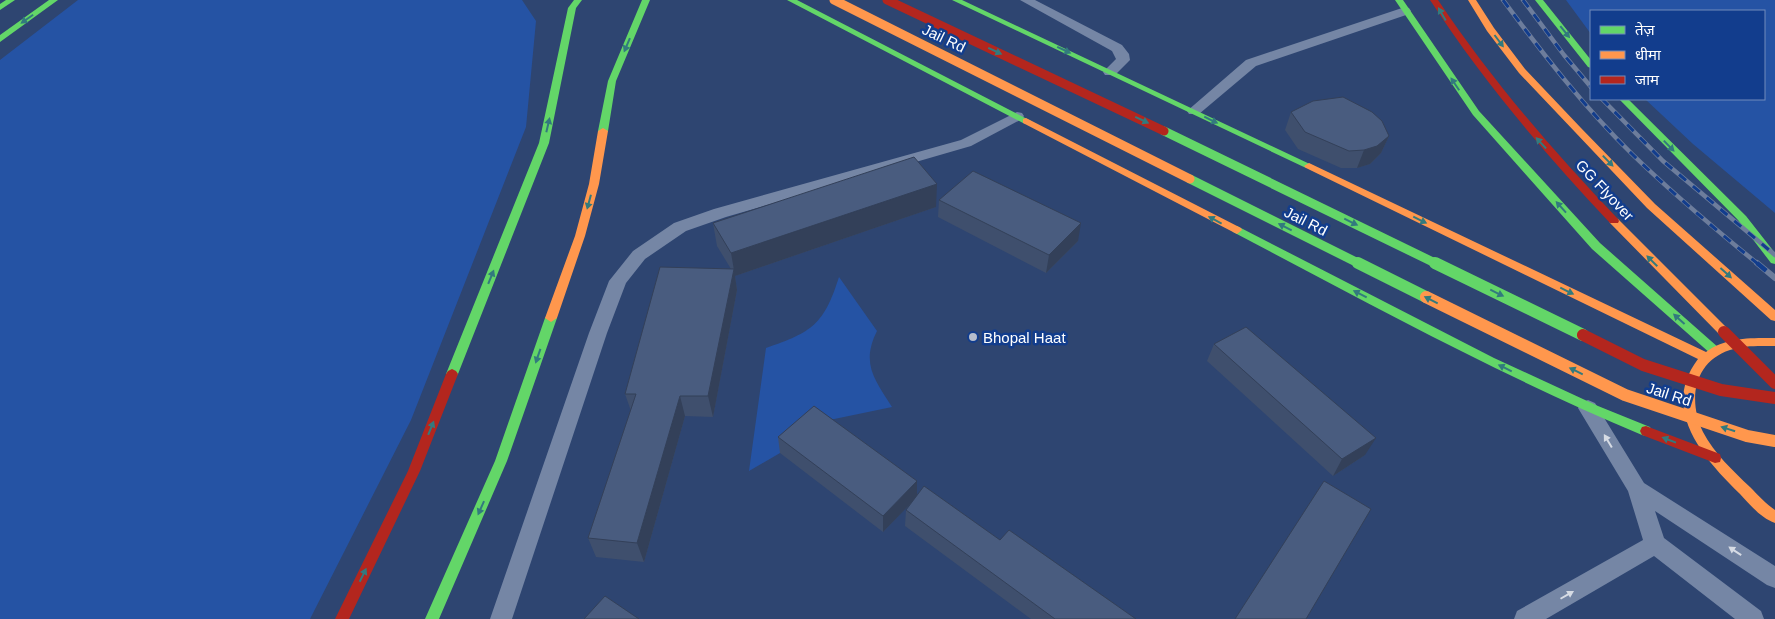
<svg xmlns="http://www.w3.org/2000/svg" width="1775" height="619" viewBox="0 0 1775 619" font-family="Arial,'Noto Sans Devanagari',sans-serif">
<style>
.green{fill:#2553a4}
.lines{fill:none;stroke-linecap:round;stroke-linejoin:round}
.lane{fill:#7586a5;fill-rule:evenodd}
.fast{fill:#63d668;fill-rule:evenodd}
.slow{fill:#ff974d;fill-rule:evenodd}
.jam{fill:#b3261e;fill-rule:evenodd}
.rail-far1-casing{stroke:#6d7d9c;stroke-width:4.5}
.rail-casing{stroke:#6d7d9c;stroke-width:6}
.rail-far1{stroke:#123d8d;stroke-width:3;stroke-dasharray:9;stroke-linecap:butt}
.rail{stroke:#123d8d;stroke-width:4.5;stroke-dasharray:12;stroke-linecap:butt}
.fast-bridge-far1{stroke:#63d668;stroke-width:9}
.fast-bridge{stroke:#63d668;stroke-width:12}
.slow-bridge-far1{stroke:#ff974d;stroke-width:9}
.slow-bridge{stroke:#ff974d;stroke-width:12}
.jam-bridge-far1{stroke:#b3261e;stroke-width:9}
.jam-bridge{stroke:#b3261e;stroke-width:12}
.wall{fill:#3f4f6d}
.shaded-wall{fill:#334059}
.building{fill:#495c7f;stroke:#334059}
.oneway{fill:#327a7e}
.oneway2{fill:#d6dbe4}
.poi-dot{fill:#b6becd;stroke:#123d8d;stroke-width:2}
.labels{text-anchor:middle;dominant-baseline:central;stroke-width:5;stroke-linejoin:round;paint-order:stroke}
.street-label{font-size:15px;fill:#fff;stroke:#123d8d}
.poi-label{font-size:15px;fill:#fff;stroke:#123d8d;text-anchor:start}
</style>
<rect width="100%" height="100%" fill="#2e4571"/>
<path class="green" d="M78,0H522L536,21L526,127L411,420L310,619H0V60Z
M1566,0H1775V213L1693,144L1645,99H1764V11H1591V34Z
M839,277L877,331C861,363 874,379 892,407L815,423L780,453L749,471L766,348C813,332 824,324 839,277Z"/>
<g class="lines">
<path class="lane" d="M1020,0H1035L1122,45L1129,54L1130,60L1115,75H1105L1103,72L1116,59L1112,51Z
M1405,7L1409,8L1411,11L1409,14L1256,66L1199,114H1189L1187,111L1246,60Z
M1017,112L1022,113L1024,116L1022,119L971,146L726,217L686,231L645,259L626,283L607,333L512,619H490L589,333L609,281L633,251L674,223L714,209L961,140Z
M1588,400L1595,403L1644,483L1775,566V588L1767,585L1655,511L1664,538L1761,611L1764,619H1735L1654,556L1546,619H1514L1517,611L1643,540L1628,491L1578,408L1581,403Z"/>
<path class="fast" d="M6,0H15L0,10V4Z
M49,0H58L0,42V35Z
M574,0H582L576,8L549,143L458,374L456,377H448L446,374L539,143L568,8Z
M642,0H650L616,81L608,131L603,134L600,133L598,131L608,81Z
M787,0H797L1031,121L1026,124L1023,123Z
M952,0H962L1314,166L1312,168H1306Z
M1395,0H1403L1479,111L1600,243L1719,348L1721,351L1719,354H1711L1592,249L1473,115Z
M1535,0H1543L1591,60V68L1588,67Z
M1619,99H1628L1746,216L1775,253V264L1771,263L1738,220Z
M1237,226L1494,358L1598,406L1650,427L1652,431L1650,435L1646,436L1642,435C1501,376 1368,303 1233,232L1232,230Z
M551,314L557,318L507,461L439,619H425L495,461L545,318Z"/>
<path class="slow" d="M1468,0H1476L1494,28L1525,69L1581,128L1655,204L1775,310V321L1771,320L1647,208L1575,132L1519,73L1487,31Z
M1026,118L1241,228L1242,230L1237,234L1233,232L1023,123V119Z
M603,128L608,131L599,184L585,236L557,318L551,322L545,318L575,236L589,184L598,131Z
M1309,163L1706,352C1726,337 1751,338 1775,338V346C1760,346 1744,345 1730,350C1693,362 1688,401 1703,432C1714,453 1733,471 1750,487C1758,495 1766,504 1775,510V523C1761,518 1750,505 1740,494C1703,458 1660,409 1698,359L1306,168L1304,166Z
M1614,218L1618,219L1728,329L1730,332L1728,335H1720L1610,223L1609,221L1610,219Z"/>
<path class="jam" d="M1430,0H1438C1491,79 1552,150 1618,219L1619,221L1618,223H1610C1544,153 1483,81 1430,0Z
M452,369L456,371L458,374L420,471L349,619H335L408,471L446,374L448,371Z
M1646,426L1720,454L1721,458L1720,462L1715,463L1642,435L1640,431L1642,427Z"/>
<g class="rail-far1-casing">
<path id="rail-far1" d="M1503,0C1543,54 1584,107 1632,154C1672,193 1715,229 1758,264
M1523,0L1564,55L1591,87
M1602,99L1663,161L1775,255"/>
</g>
<g class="rail-casing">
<path id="rail" d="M1757,263L1775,278"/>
</g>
<use href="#rail-far1" class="rail-far1"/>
<use href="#rail" class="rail"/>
<path class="fast-bridge-far1" d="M1164,131L1437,264
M1190,179L1360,264"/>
<path class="fast-bridge" d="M1358,263L1426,297
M1435,263L1583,335"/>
<path class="slow-bridge-far1" d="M834,0L1190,179"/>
<path class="slow-bridge" d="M1426,297L1625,395L1747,436L1775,441"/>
<path class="jam-bridge-far1" d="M887,0L1164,131"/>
<path class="jam-bridge" d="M1724,332L1775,383
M1583,335L1643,365L1721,390L1775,398"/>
</g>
<path class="wall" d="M1291,112L1389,136L1381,153L1370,164L1357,168H1341L1298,149L1285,130Z
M939,200L1078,241L1046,273L938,217Z
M936,207L735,276L737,290L713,417L685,416L644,562L596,557L588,538L631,411L625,394L731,269L717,246L713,223Z
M1214,344L1365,455L1333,476L1207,361Z
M778,437L917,495L1000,540L1136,619H1031L905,526L906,510L910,504L883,532L780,453Z"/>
<path class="shaded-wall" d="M1389,136L1381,153L1370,164L1357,168L1364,150Z
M937,184L936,207L735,276L731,253Z
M1081,223L1078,241L1046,273L1049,255Z
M734,269L737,290L713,417L708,396Z
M680,396L685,416L644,562L637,543Z
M1376,438L1365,455L1333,476L1342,459Z
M917,481V497L883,532V516Z"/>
<path class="building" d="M1343,97L1372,112L1382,121L1389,136L1377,146L1364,150L1349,151L1305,132L1291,112L1313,101Z
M914,157L937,184L731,253L713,223Z
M973,171L1081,223L1049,255L939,200Z
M660,267L734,269L708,396H680L637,543L588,538L636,394H625Z
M1246,327L1376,438L1342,459L1214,344Z
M814,406L917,481L883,516L778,437Z
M1324,481L1371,509L1306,619H1235Z
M924,486L1000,540L1009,530L1136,619H1055L906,510Z
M605,596L639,619H584Z"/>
<defs><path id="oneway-solid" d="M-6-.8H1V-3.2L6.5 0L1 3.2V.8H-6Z" transform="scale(1.25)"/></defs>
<g class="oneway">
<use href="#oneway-solid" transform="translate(1442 14) rotate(-120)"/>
<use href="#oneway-solid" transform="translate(27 19) rotate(145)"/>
<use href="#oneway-solid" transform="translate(1565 32) rotate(51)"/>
<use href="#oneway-solid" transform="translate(1499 41) rotate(53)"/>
<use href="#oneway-solid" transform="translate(627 45) rotate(113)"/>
<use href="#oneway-solid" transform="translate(1064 50) rotate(25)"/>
<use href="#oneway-solid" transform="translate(995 51) rotate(25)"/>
<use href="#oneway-solid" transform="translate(1455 84) rotate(-124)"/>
<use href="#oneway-solid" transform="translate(1142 120) rotate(25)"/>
<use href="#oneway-solid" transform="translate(1211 120) rotate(26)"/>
<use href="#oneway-solid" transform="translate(548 125) rotate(-77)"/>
<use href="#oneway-solid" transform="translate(1541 143) rotate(-133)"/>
<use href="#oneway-solid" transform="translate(1669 146) rotate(46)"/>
<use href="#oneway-solid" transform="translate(1608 161) rotate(46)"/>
<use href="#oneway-solid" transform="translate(589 202) rotate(105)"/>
<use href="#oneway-solid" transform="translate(1561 207) rotate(-132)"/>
<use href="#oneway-solid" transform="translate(1215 220) rotate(-152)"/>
<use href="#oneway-solid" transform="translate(1420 220) rotate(26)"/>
<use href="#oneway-solid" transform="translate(1351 222) rotate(26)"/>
<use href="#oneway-solid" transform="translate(1285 227) rotate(-153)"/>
<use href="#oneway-solid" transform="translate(1652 261) rotate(-135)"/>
<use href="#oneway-solid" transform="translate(1726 273) rotate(42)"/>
<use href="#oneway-solid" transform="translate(491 277) rotate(-68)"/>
<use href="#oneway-solid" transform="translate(1567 291) rotate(26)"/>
<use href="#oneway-solid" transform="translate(1497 293) rotate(26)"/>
<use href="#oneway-solid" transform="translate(1360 294) rotate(-153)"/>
<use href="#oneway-solid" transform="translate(1431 300) rotate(-153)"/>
<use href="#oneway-solid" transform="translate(1679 319) rotate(-138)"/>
<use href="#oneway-solid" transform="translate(538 356) rotate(109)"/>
<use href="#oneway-solid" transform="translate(1505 368) rotate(-154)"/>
<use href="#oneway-solid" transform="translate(1576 371) rotate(-154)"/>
<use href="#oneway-solid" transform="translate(431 428) rotate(-68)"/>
<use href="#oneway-solid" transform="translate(1728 429) rotate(-162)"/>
<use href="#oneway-solid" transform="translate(1669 440) rotate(-159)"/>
<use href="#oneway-solid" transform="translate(481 508) rotate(114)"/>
<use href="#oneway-solid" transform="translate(363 575) rotate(-64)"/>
</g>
<g class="oneway2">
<use href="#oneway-solid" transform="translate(1608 441) rotate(-121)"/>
<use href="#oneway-solid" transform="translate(1735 551) rotate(-146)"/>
<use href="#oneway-solid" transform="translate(1567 595) rotate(-30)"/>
</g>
<circle class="poi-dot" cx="973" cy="337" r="5"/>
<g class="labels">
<g class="street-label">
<text transform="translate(944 38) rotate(26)">Jail Rd</text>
<text transform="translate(1605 190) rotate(47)">GG Flyover</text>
<text transform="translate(1306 221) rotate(27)">Jail Rd</text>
<text transform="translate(1669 394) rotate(18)">Jail Rd</text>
</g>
<g class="poi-label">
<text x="983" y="337">Bhopal Haat</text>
</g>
</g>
<rect x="1590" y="10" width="175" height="90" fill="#123d8d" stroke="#718bbb"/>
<rect x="1600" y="26" width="25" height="8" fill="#63d668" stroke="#718bbb"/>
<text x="1635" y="35" font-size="15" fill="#ffffff">तेज़</text>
<rect x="1600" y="51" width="25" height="8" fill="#ff974d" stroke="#718bbb"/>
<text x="1635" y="60" font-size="15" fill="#ffffff">धीमा</text>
<rect x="1600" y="76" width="25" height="8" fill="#b3261e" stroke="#718bbb"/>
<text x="1635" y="85" font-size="15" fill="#ffffff">जाम</text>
</svg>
